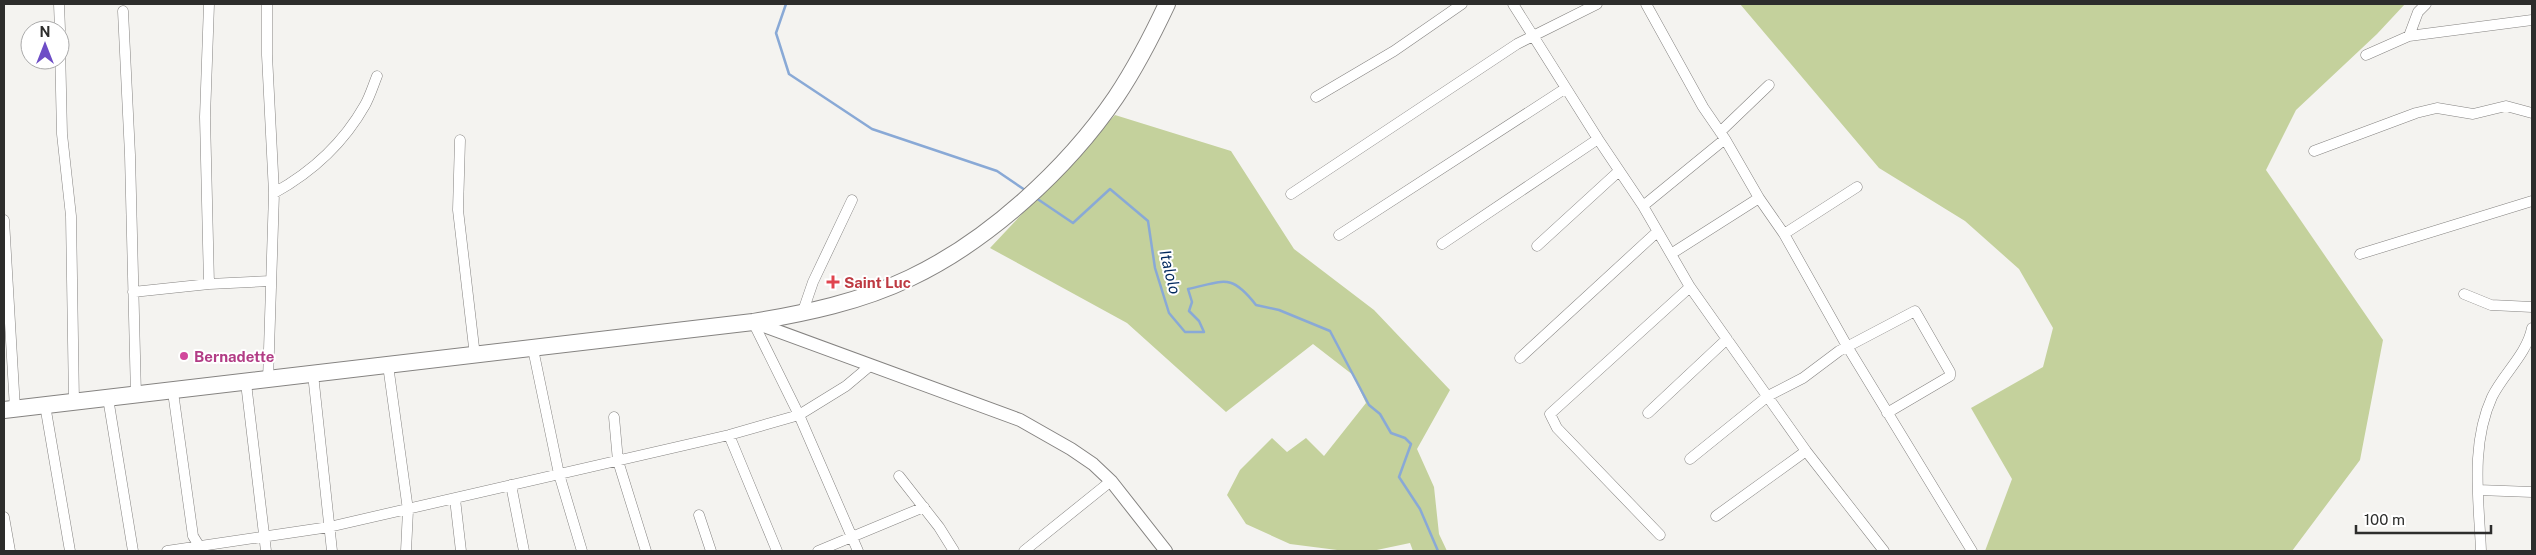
<svg xmlns="http://www.w3.org/2000/svg" width="2536" height="555" viewBox="0 0 2536 555" font-family="'Public Sans',sans-serif">
<style>
.green{fill:#c4d19c}
.lines{fill:none;stroke-linecap:round;stroke-linejoin:round}
.stream{stroke:#89a9d6;stroke-width:2.5}
.minor-casing{stroke:#858381;stroke-width:11}
.tertiary-casing{stroke:#858381;stroke-width:14}
.trunk-casing{stroke:#858381;stroke-width:18}
.minor{stroke:#fff;stroke-width:10}
.tertiary{stroke:#fff;stroke-width:12}
.trunk{stroke:#fff;stroke-width:16}
.health-dot{fill:#e0444e;stroke:#fff;stroke-width:2}
.hotel-dot{fill:#d1479c;stroke:#fff;stroke-width:2}
.labels{text-anchor:middle;dominant-baseline:central;stroke-width:4;stroke-linejoin:round;paint-order:stroke}
.health-label{font-size:15px;font-weight:bold;fill:#be3a42;stroke:#fff;text-anchor:start}
.hotel-label{font-size:15px;font-weight:bold;fill:#b23c85;stroke:#fff;text-anchor:start}
.water-label{font-size:16px;font-style:italic;fill:#00285d;stroke:#fff}
</style>
<rect width="100%" height="100%" fill="#f4f3f0"/>
<path class="green" d="M1740,4H2405L2377,34L2296,110L2266,170L2383,340L2360,460L2292,551H1985L2012,479L1971,408L2043,367L2053,328L2019,269L1965,221L1879,168Z
M1115,115L1231,151L1294,249L1374,310L1450,390L1417,449L1434,487L1439,534L1447,551H1413L1410,543L1372,551H1345L1290,544L1246,524L1227,495L1240,470L1272,438L1287,452L1306,438L1324,456L1366,403L1353,375L1313,344L1226,412L1127,323L990,248Z"/>
<g class="lines">
<path class="stream" d="M786,4L776,33L789,74L872,129L997,171L1025,190
M1036,198L1073,223L1110,189L1148,221L1155,268L1169,313L1185,332H1204L1199,321L1189,311L1192,302L1188,289C1225,281 1231,273 1256,305L1279,310L1330,331L1369,405L1380,414L1391,433L1405,438L1411,444L1399,477L1420,509L1438,551"/>
<g class="minor-casing">
<path id="minor" d="M59,4L60,30
M209,4L205,117L209,284
M267,4V55L274,193L268,381
M1513,4L1598,139L1643,206L1690,287L1806,451L1884,551
M1646,4L1703,107L1725,139L1759,198L1784,234L1847,346L1972,551
M123,11L130,155L136,396
M2409,36L2532,20
M60,46L62,134L71,216L74,402
M2366,55L2409,36L2418,12L2426,4
M1316,97L1394,51L1462,4
M1720,132L1769,85
M460,140L458,210L475,356
M2314,151L2416,113L2437,108L2473,114L2506,106L2532,113
M274,193C312,172 343,144 365,105C370,96 373,86 377,76
M1291,194L1517,44L1597,4
M1643,206L1725,139
M4,220L15,409
M1784,234L1857,187
M1339,235L1566,88
M1442,244L1598,139
M1537,246L1619,171
M1671,254L1759,198
M2360,254L2532,201
M133,292L209,284L271,281
M2464,294L2491,305L2532,307
M802,314L813,282L852,200
M753,322L799,415L858,551
M533,349L559,474L582,551
M1520,358L1657,232
M388,365L408,510L406,551
M313,374L332,551
M246,383L266,551
M173,392L193,536L201,549
M108,398L133,551
M45,405L70,551
M1648,413L1727,339
M614,417L618,461L646,551
M729,435L777,551
M1690,459L1768,396L1803,378L1839,351L1915,311L1950,372V376L1887,413
M899,476L939,527L954,551
M511,485L524,551
M2478,490L2532,492
M455,499L461,551
M699,515L711,551
M1716,516L1806,451
M4,517L10,551
M1660,535L1557,428L1550,414L1690,287
M167,551L329,527L729,435L799,415L846,386L871,365
M818,551L924,507
M1024,551L1111,481
M2481,551C2479,500 2470,445 2492,397C2503,374 2527,354 2532,328"/>
</g>
<g class="tertiary-casing">
<path id="tertiary" d="M753,322L1020,420L1071,449L1093,464L1111,481L1166,551"/>
</g>
<g class="trunk-casing">
<path id="trunk" d="M4,410L753,322C806,313 860,302 910,278C988,241 1067,169 1116,97C1136,67 1152,36 1167,4"/>
</g>
<use href="#minor" class="minor"/>
<use href="#tertiary" class="tertiary"/>
<use href="#trunk" class="trunk"/>
</g>
<path class="health-dot" d="M830.5 274.5h5v5h5v5h-5v5h-5v-5h-5v-5h5z"/>
<circle class="hotel-dot" cx="184" cy="356" r="5"/>
<g class="labels">
<g class="health-label">
<text x="844" y="282">Saint Luc</text>
</g>
<g class="hotel-label">
<text x="194" y="356">Bernadette</text>
</g>
<g class="water-label">
<text transform="translate(1170 272) rotate(76)">Italolo</text>
</g>
</g>
<rect width="2536" height="555" fill="none" stroke="#2d2d2c" stroke-width="10"/>
<g transform="translate(45 45)"><circle r="24" fill="#ffffff" stroke="#ababab"/>
<path d="M0-4L9 19L0 12L-9 19Z" fill="#6d4dc6"/>
<text y="-8" font-size="14" font-weight="bold" text-anchor="middle" fill="#2d2d2c">N</text>
</g>
<path d="M2356 525v8h135v-8" fill="none" stroke="#2d2d2c" stroke-width="2.5"/>
<text x="2364" y="525" font-size="15" fill="#2d2d2c" stroke="#ffffff" stroke-width="4" paint-order="stroke">100 m</text>
</svg>
